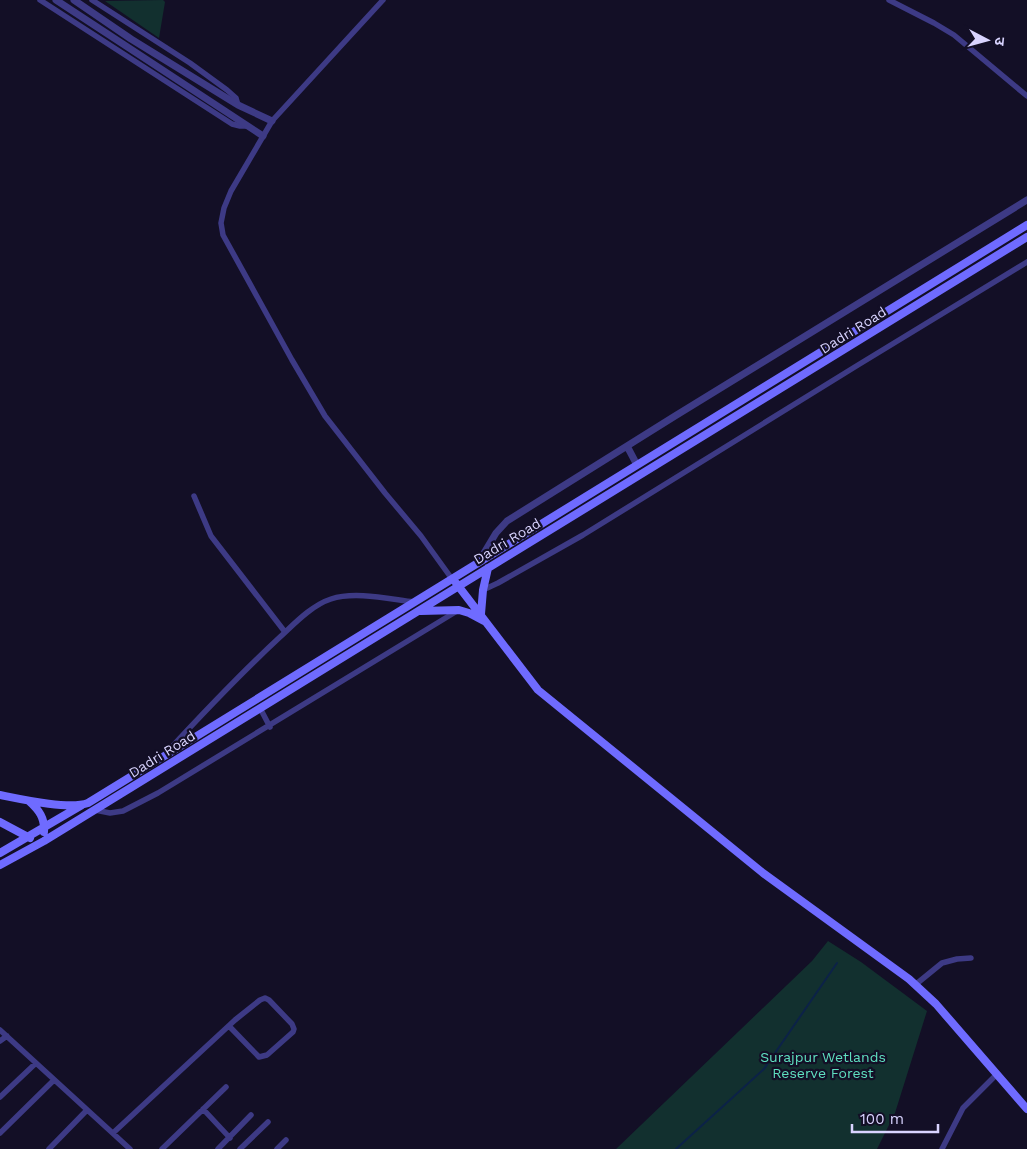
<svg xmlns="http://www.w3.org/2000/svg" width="1027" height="1149" viewBox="0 0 1027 1149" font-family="'Work Sans','Noto Sans Devanagari',sans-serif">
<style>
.green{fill:#12302f}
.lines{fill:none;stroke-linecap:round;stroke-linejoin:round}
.stream{stroke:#0c2248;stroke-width:2}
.minor{stroke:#3d3a85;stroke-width:5.5}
.tertiary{stroke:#3d3a85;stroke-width:7}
.secondary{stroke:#6f6bff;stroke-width:8}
.labels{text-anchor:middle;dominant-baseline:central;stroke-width:4.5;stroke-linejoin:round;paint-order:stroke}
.street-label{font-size:14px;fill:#d9d4ff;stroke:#130f26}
.park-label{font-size:14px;fill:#5fe0c0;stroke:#130f26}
</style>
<rect width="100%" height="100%" fill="#130f26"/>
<path class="green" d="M163,0L165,2L159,38L105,1Z
M828,941L861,962L927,1011L895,1113L877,1149H616L812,961Z"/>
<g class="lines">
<path class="stream" d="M676,1149L764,1069L837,963"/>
<path class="minor" d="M40,0L232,124L240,126H248
M92,0L190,63L227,90L236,98L238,105
M383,0L272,121L231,191L224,208L221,223L223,235L292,360L325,416L385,493L421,536L452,579
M889,0L934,23L954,35L1027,96
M194,496L211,536L285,632
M483,590L498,583L583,535L858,365L1027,262
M260,708L270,727
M168,751C204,712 240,674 280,637C294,624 312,605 331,599C355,591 389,599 414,602
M95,810L110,813L123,811L158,793L457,611
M915,985L942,963L957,959L971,958
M0,1030L130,1149
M0,1041L7,1036
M0,1097L36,1063
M203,1109L230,1138
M0,1133L54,1080
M113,1133L235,1020L260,1000L265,998L269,1000L292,1024L294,1029L293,1032L267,1055L259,1057L229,1026
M49,1149L87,1110
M162,1149L226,1087
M218,1149L251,1115
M240,1149L268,1122
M277,1149L286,1140
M942,1149L963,1108L996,1075"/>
<path class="tertiary" d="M56,0L263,136
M74,0L131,39L238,105L272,121
M627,446L637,465
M478,563L496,533L507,521L675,416L1027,200"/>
<path class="secondary" d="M456,583L538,690L763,873L909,979L936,1004L1027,1109
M421,611L459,610L469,613L484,621
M481,614L483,590L488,568
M0,795C20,799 69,810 88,803L1027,225
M29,801C39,810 45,818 44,832
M0,822L30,838
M0,853L82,805
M0,865L44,841L1027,237"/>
</g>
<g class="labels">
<g class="street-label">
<text transform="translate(853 330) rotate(-32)">Dadri Road</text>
<text transform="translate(507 541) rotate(-31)">Dadri Road</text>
<text transform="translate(162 754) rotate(-32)">Dadri Road</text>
</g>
<g class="park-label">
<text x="823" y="1057">Surajpur Wetlands<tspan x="823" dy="16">Reserve Forest</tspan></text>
</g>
</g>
<g transform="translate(987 40) rotate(96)" stroke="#130f26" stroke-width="4" paint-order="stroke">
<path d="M0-4L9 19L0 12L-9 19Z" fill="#d9d4ff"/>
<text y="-8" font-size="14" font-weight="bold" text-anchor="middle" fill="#d9d4ff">उ</text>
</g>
<path d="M852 1124v8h86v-8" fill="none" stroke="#d9d4ff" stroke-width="2.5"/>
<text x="860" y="1124" font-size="15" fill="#d9d4ff" stroke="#130f26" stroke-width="4" paint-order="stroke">100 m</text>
</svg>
